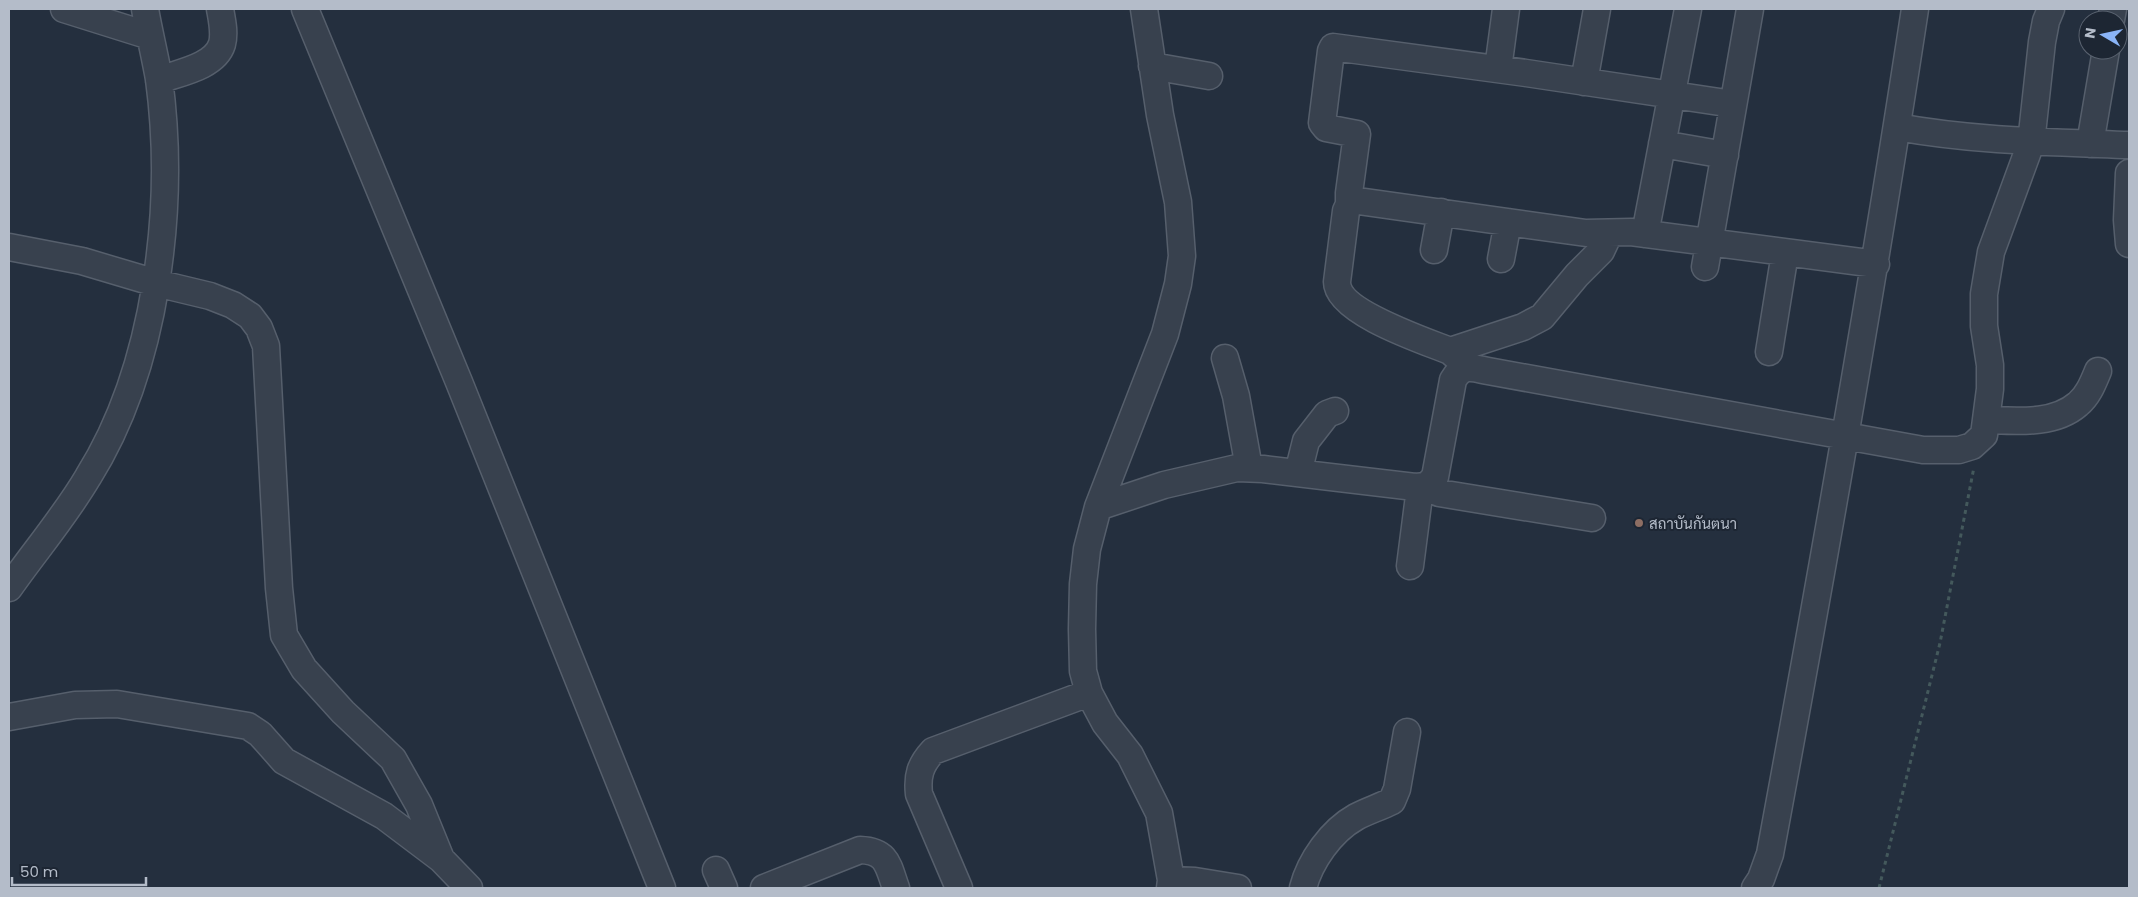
<svg xmlns="http://www.w3.org/2000/svg" width="2138" height="897" viewBox="0 0 2138 897" font-family="Poppins,Sarabun,sans-serif">
<style>
.lines{fill:none;stroke-linecap:round;stroke-linejoin:round}
.minor-casing{stroke:#565f6c;stroke-width:29}
.path{stroke:#44595c;stroke-width:3;stroke-dasharray:4 4;stroke-linecap:butt}
.minor{stroke:#38414e;stroke-width:26}
.education-dot{fill:#8d6e63;stroke:#1d2633;stroke-width:2}
.labels{text-anchor:middle;dominant-baseline:central;stroke-width:4;stroke-linejoin:round;paint-order:stroke}
.poi-label{font-size:15px;fill:#b4bcc9;stroke:#1d2633;text-anchor:start}
</style>
<rect width="100%" height="100%" fill="#242f3e"/>
<g class="lines">
<g class="minor-casing">
<path id="minor" d="M64,9L150,36
M305,9L459,382L662,888
M1144,9L1160,115L1178,202L1182,256L1178,284L1165,334L1098,507L1087,549L1083,584L1082,629L1083,671L1089,693L1105,723L1130,755L1159,813L1171,880L1170,888
M2111,20L2113,9
M1152,66L1209,76
M1498,69L1506,9
M159,80C178,73 215,67 222,44C225,33 222,20 220,9
M1584,82L1597,9
M1897,127C1974,141 2051,142 2129,145
M1662,144L1725,155
M2090,144L2106,50
M2129,173L2127,220L2129,244
M1349,202V193L1357,134L1326,128L1322,123L1331,51L1333,47L1526,73L1733,104
M1645,234L1688,9
M9,247L82,261L156,283L210,296L233,305L250,316L259,328L266,346L279,588L284,635L304,669L343,712L393,759L419,805L441,859
M1434,250L1441,212
M1501,259L1508,222
M1705,267L1750,9
M1450,351L1523,327L1542,317L1577,275L1601,251L1609,234
M1769,352L1785,253
M1225,358L1236,396L1249,468
M1463,368L1458,358L1450,351C1425,341 1337,312 1337,282L1346,211L1351,200L1586,233L1631,232L1876,264
M1987,420C2017,421 2054,425 2078,404C2088,396 2093,383 2098,371
M1298,473L1306,441L1327,414L1335,411
M1430,483L1439,493L1592,518
M1098,507L1164,485L1237,468L1263,469L1415,487L1427,486L1435,477L1453,380C1463,363 1472,368 1488,371L1923,450H1959L1972,446L1984,435L1990,389V365L1984,326V294L1991,252L2031,143L2042,42L2046,21L2051,9
M1410,566L1420,488
M9,588C35,551 65,516 88,477C157,367 176,206 159,79C155,56 149,32 145,9
M9,717L75,705L117,704L248,726L260,734L284,761L384,816L441,859L469,888
M716,870L724,888
M1171,880L1195,881L1238,888
M764,888L860,850C888,851 888,866 896,888
M959,888L919,794C917,776 920,765 933,751L1089,693
M1303,888C1310,861 1331,831 1356,817C1367,811 1380,807 1392,801L1397,789L1407,732
M1755,888L1761,879L1770,854C1822,573 1872,291 1915,9"/>
</g>
<path class="path" d="M1879,888L1940,643L1974,467"/>
<use href="#minor" class="minor"/>
</g>
<circle class="education-dot" cx="1639" cy="523" r="5"/>
<g class="labels">
<g class="poi-label">
<text x="1649" y="523">สถาบันกันตนา</text>
</g>
</g>
<rect width="2138" height="897" fill="none" stroke="#b4bcc9" stroke-width="20"/>
<g transform="translate(2103 35) rotate(279)"><circle r="24" fill="#1d2633" stroke="#59626f"/>
<path d="M0-4L9 19L0 12L-9 19Z" fill="#8ab4f8"/>
<text y="-8" font-size="14" font-weight="bold" text-anchor="middle" fill="#b4bcc9">N</text>
</g>
<path d="M12 877v8h134v-8" fill="none" stroke="#b4bcc9" stroke-width="2.5"/>
<text x="20" y="877" font-size="15" fill="#b4bcc9" stroke="#1d2633" stroke-width="4" paint-order="stroke">50 m</text>
</svg>
